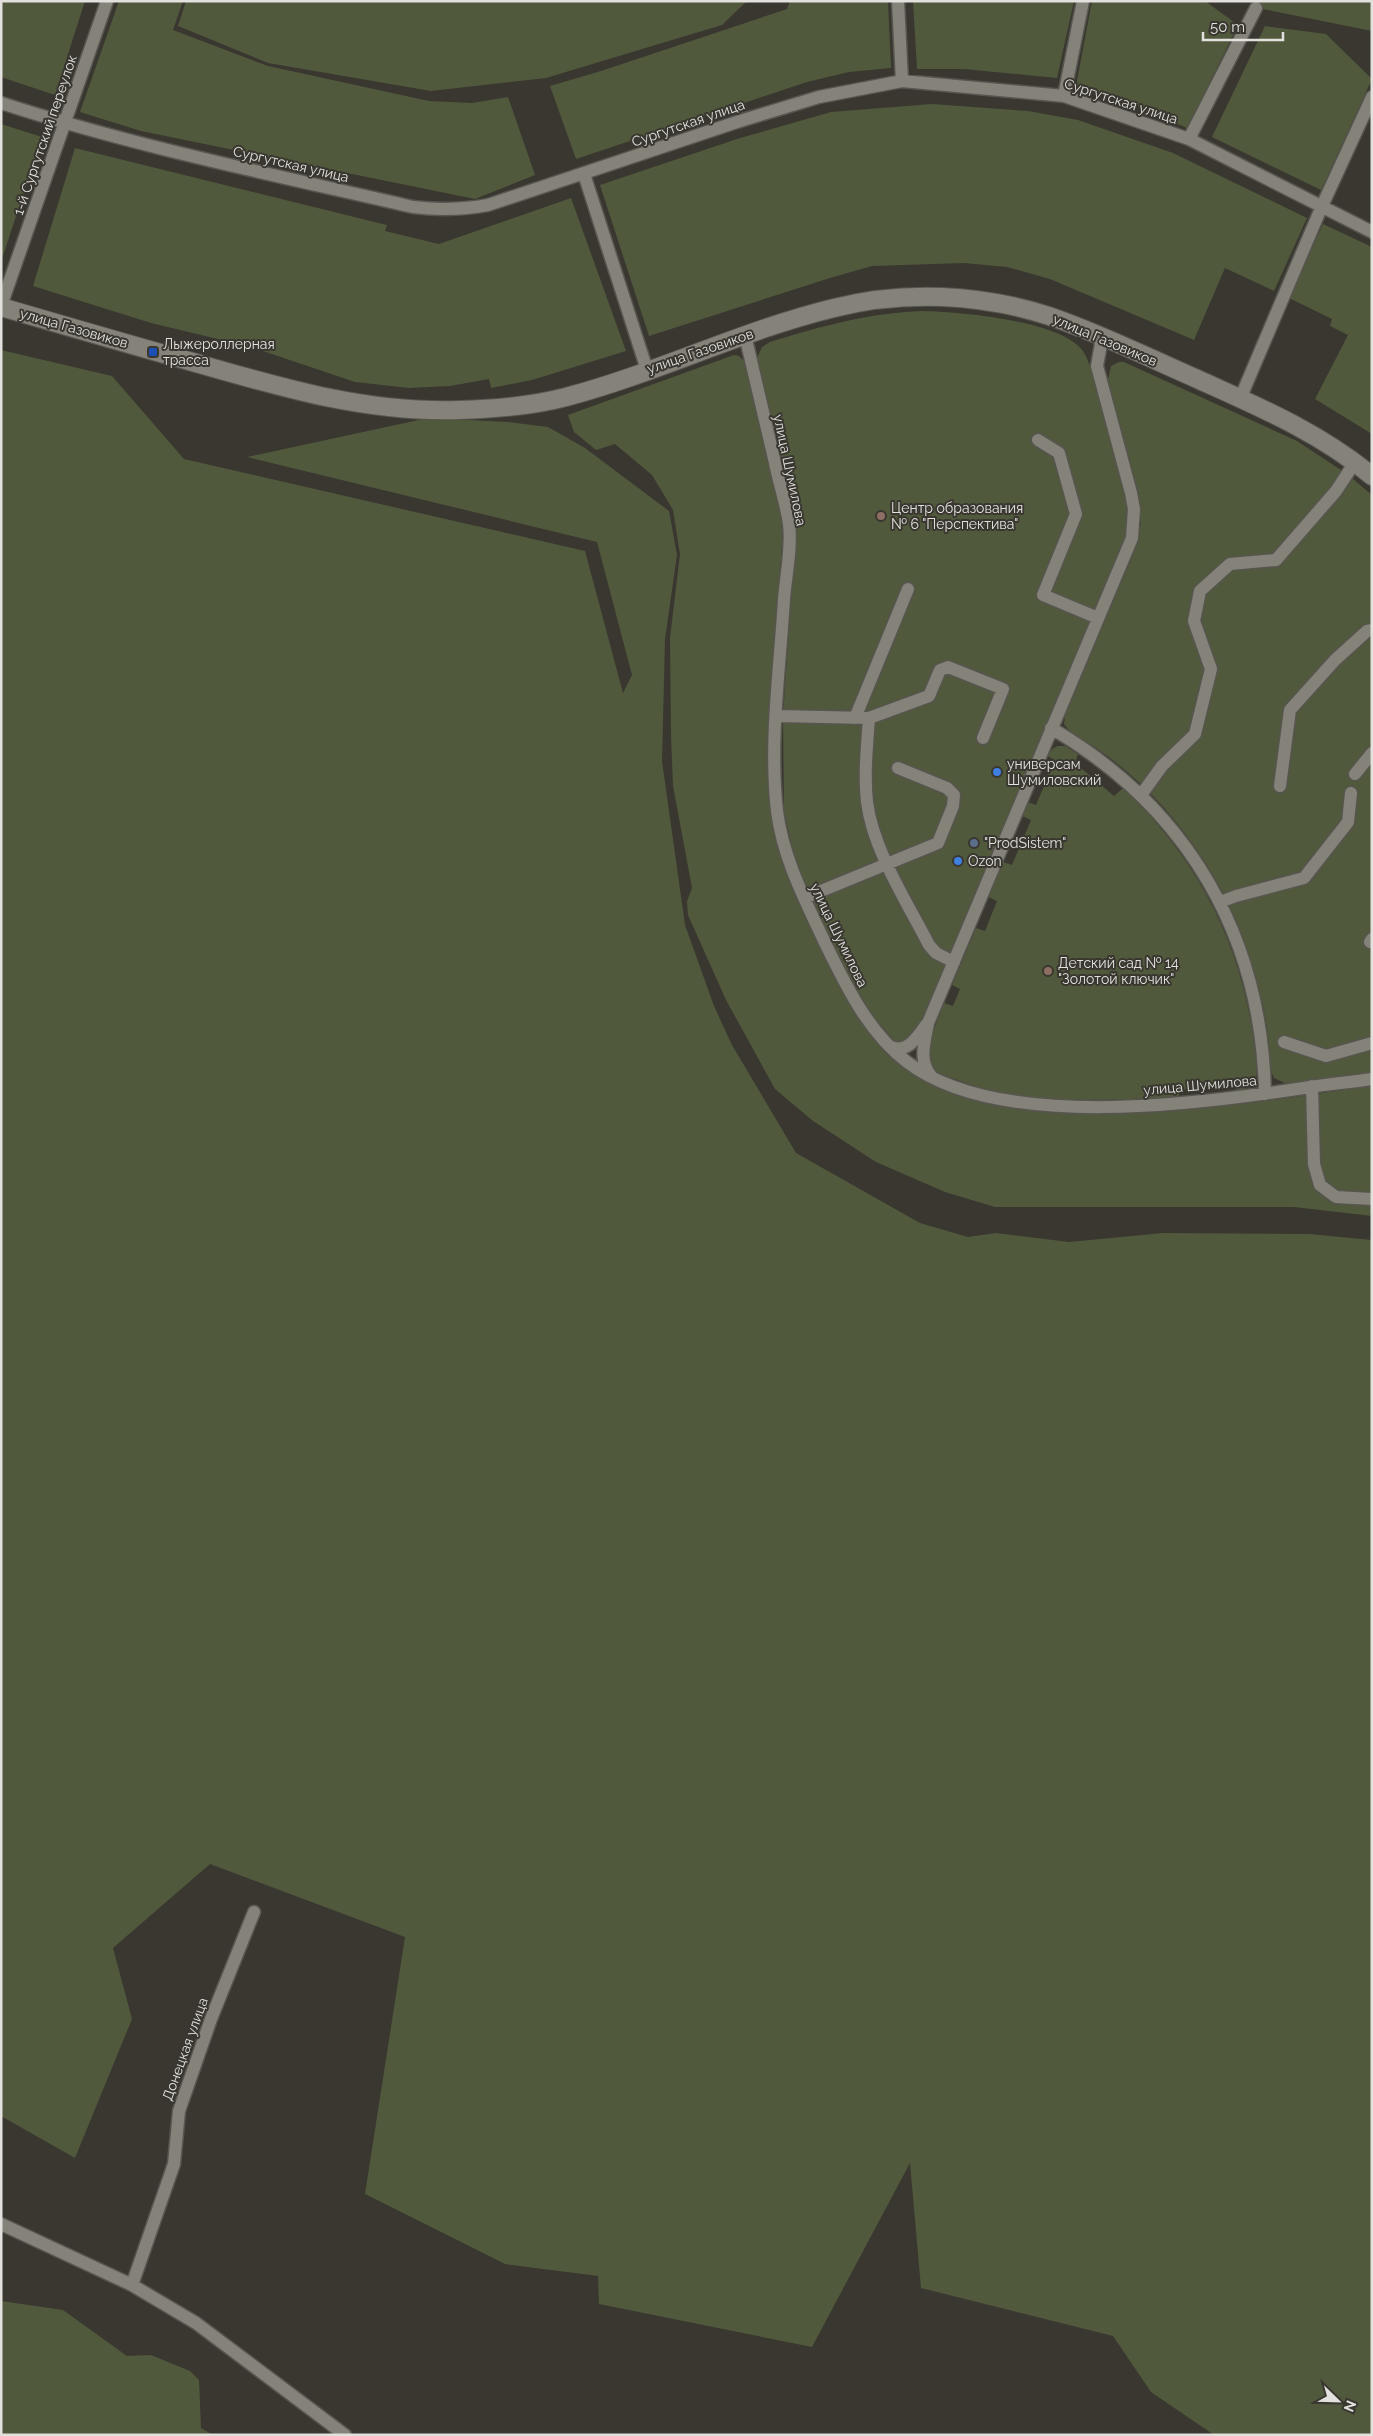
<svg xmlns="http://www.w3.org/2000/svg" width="1373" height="2436" viewBox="0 0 1373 2436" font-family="Raleway,sans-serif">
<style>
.green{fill:#51593c}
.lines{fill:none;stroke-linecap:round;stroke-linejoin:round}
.street-casing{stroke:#57554f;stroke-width:15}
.secondary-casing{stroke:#57554f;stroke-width:20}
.street{stroke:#85827a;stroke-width:12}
.secondary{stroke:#85827a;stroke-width:18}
.transit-dot{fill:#1a4fb4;stroke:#393730;stroke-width:2}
.education-dot{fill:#8d6e63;stroke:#393730;stroke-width:2}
.shop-dot{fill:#3f7fe0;stroke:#393730;stroke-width:2}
.service-dot{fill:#5c6f8a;stroke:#393730;stroke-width:2}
.labels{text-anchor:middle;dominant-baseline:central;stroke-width:4;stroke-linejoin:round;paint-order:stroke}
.street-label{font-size:14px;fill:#e3e1dd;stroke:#393730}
.poi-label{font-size:14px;fill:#e3e1dd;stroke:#393730;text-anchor:start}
</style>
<rect width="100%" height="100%" fill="#393730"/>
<path class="green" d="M1,1H85L55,95L1,77Z
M119,1H183L173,30L268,66L429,101L472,103L508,97L535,175L475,199L141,131L80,112Z
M186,1H747L722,25L546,78L431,91L268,63L178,26Z
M790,1H888L891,68L849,72L807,82L576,159L550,86L601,71L787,9Z
M913,1H1074L1057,78L964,69H917Z
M1092,1H1205L1238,25L1187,128L1135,105L1076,86Z
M1255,1H1372V31L1263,9Z
M1265,26L1326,34L1372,79L1321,190L1212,137Z
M932,104L1028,111L1078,120L1173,153L1307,218L1274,291L1225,268L1194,340L1050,279L1007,267L964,263L872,266L830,278L649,336L600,185L737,139L831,112Z
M1,124L42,137L1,262Z
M75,148L387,225L385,231L439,244L571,198L626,351L532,380L491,388L489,379L450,386L409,388L355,382L251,347L151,323L33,286Z
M1323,224L1372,247V434L1315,399L1348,335L1330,326L1332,319L1289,298Z
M923,311C961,312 1047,320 1076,344C1084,350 1087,358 1090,366L1128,510L1126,536L1120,552L923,1020L906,1040L896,1043L871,1014L847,974L804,883L792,847L784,811L783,716L796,525L757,358L762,347L770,342C822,326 868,313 923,311Z
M1,350L112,376L184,459L585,551L623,693L632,675L597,542L247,457L428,418L507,422L548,427L585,448L669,511L677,555L665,639L662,761L685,925L714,1006L732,1045L796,1153L920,1223L968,1237L996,1233L1069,1242L1163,1233L1309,1234L1372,1240V2435H1214L1151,2392L1113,2336L921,2288L910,2163L812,2347L599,2304L598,2276L505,2264L365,2194L405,1937L210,1864L113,1948L132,2019L75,2158L1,2116Z
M734,355L739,356L744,361C753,399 762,437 771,475C775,492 782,512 782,529C783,547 780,566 779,585C774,656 762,742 771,812C777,862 800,907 822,951C843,994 866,1042 906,1070C1015,1147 1246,1103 1372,1086V1216L1294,1207H995L945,1192L876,1162L813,1121L775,1089L726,1000L688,915L687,901L692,888L673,786L671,735L670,638L680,554L673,510L652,475L615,444L596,450L574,432L568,415Z
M1119,362H1124L1297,441L1347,474L1372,495V1072L1287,1084L1274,1078C1269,1069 1270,1055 1269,1045C1267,1024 1263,1004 1258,985C1232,882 1164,784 1070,732L1064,724L1065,715L1132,557L1141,524L1138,491L1108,380L1111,366Z
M1057,746H1065L1078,754L1075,763L1114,796L1123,788C1205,866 1248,957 1257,1070L1256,1080L1251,1087L1236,1091L1235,1086L1179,1090V1097C1108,1100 1021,1106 955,1079C947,1076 937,1074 932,1066C924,1051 938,1018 944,1003L953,1006L960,989L952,985L976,928L985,931L997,901L988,897L1003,862L1012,865L1031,820L1022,816L1028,802L1036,805L1055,760L1047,756L1051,750Z
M1,2301L63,2310L127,2356L151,2355L190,2371L199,2380L201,2428L213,2435H1Z"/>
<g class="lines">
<g class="street-casing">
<path id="street" d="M898,1L902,81
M1064,96L1083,1
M1,103C136,147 275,175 413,207C439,210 462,210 488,205L740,121L819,97L902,81L1064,96L1189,139L1372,232
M1189,139L1256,8
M584,174L647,370
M1,306L107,1
M745,335C755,378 765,420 775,463C779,483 786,503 789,524C792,547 786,575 784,599C780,668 769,741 777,811C783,859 806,902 826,945C847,988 869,1033 907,1062C998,1132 1202,1104 1310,1087C1330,1084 1351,1082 1372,1079
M1240,399L1322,206L1372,97
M1038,440L1059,453L1076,514L1043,595L1098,618
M776,716L869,718L929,696L940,670L948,667L1003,689L983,738
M855,718L908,589
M869,718C867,746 864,775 867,802C873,850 907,902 929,945L936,953L954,962
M1051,728C1188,808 1262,936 1265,1094
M1355,774L1372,753
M1280,786L1290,710L1335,660L1367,631L1372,630
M1141,795L1162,766L1195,734L1211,669L1194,621L1200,591L1230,564L1276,560L1336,491L1355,462
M804,898L938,843L953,806L954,795L947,788L898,768
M1220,902L1236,896L1304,878L1348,822L1351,793
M1370,942L1372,939
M1284,1042L1326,1056L1372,1043
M889,1046C906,1055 917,1038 926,1025
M931,1076C918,1061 925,1041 928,1023L1132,538L1134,509L1131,493L1097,366L1102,338
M1312,1086L1314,1164L1320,1185L1336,1197L1372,1199
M1,2224L132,2285L196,2323L345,2435
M132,2285L174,2164L179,2111L211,2019L254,1912"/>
</g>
<g class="secondary-casing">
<path id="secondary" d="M1,307C66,326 131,345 196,363C283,388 367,413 459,410C494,409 532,406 566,397C657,373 743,330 834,308C904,290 981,294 1049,316C1099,333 1147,357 1195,378C1257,406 1319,432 1372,476"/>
</g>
<use href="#street" class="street"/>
<use href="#secondary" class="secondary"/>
</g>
<rect class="transit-dot" x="148" y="347" width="10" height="10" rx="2.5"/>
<g class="education-dot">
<circle cx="881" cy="516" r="5"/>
<circle cx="1048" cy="971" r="5"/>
</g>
<g class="shop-dot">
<circle cx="997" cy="772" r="5"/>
<circle cx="958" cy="861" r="5"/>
</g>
<circle class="service-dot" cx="974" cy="843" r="5"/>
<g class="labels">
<g class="street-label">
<text transform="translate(1121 101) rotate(18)">Сургутская улица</text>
<text transform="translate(688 123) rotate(-19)">Сургутская улица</text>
<text transform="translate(45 135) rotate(-71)">1-й Сургутский переулок</text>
<text transform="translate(291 164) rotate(13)">Сургутская улица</text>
<text transform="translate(74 328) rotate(16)">улица Газовиков</text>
<text transform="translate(1105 340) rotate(23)">улица Газовиков</text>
<text transform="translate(700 351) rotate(-19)">улица Газовиков</text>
<text transform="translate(790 470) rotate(78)">улица Шумилова</text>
<text transform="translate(839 935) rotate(64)">улица Шумилова</text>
<text transform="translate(1200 1085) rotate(-5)">улица Шумилова</text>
<text transform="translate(185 2049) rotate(-70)">Донецкая улица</text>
</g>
<g class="poi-label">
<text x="163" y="344">Лыжероллерная<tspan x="163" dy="16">трасса</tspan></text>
<text x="891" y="508">Центр образования<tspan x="891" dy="16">№ 6 "Перспектива"</tspan></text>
<text x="1007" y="764">универсам<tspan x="1007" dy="16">Шумиловский</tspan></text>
<text x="984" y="843">"ProdSistem"</text>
<text x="968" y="861">Ozon</text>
<text x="1058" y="963">Детский сад № 14<tspan x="1058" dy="16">"Золотой ключик"</tspan></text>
</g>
</g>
<rect width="1373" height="2436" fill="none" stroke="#e3e1dd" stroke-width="5"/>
<g transform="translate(1338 2401) rotate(113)" stroke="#393730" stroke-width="4" paint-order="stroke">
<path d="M0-4L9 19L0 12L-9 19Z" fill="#e3e1dd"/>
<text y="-8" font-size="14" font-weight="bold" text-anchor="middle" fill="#e3e1dd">N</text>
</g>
<path d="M1203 32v8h80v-8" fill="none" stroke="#e3e1dd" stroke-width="2.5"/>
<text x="1210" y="32" font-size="15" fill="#e3e1dd" stroke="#393730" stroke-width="4" paint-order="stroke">50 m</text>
</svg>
